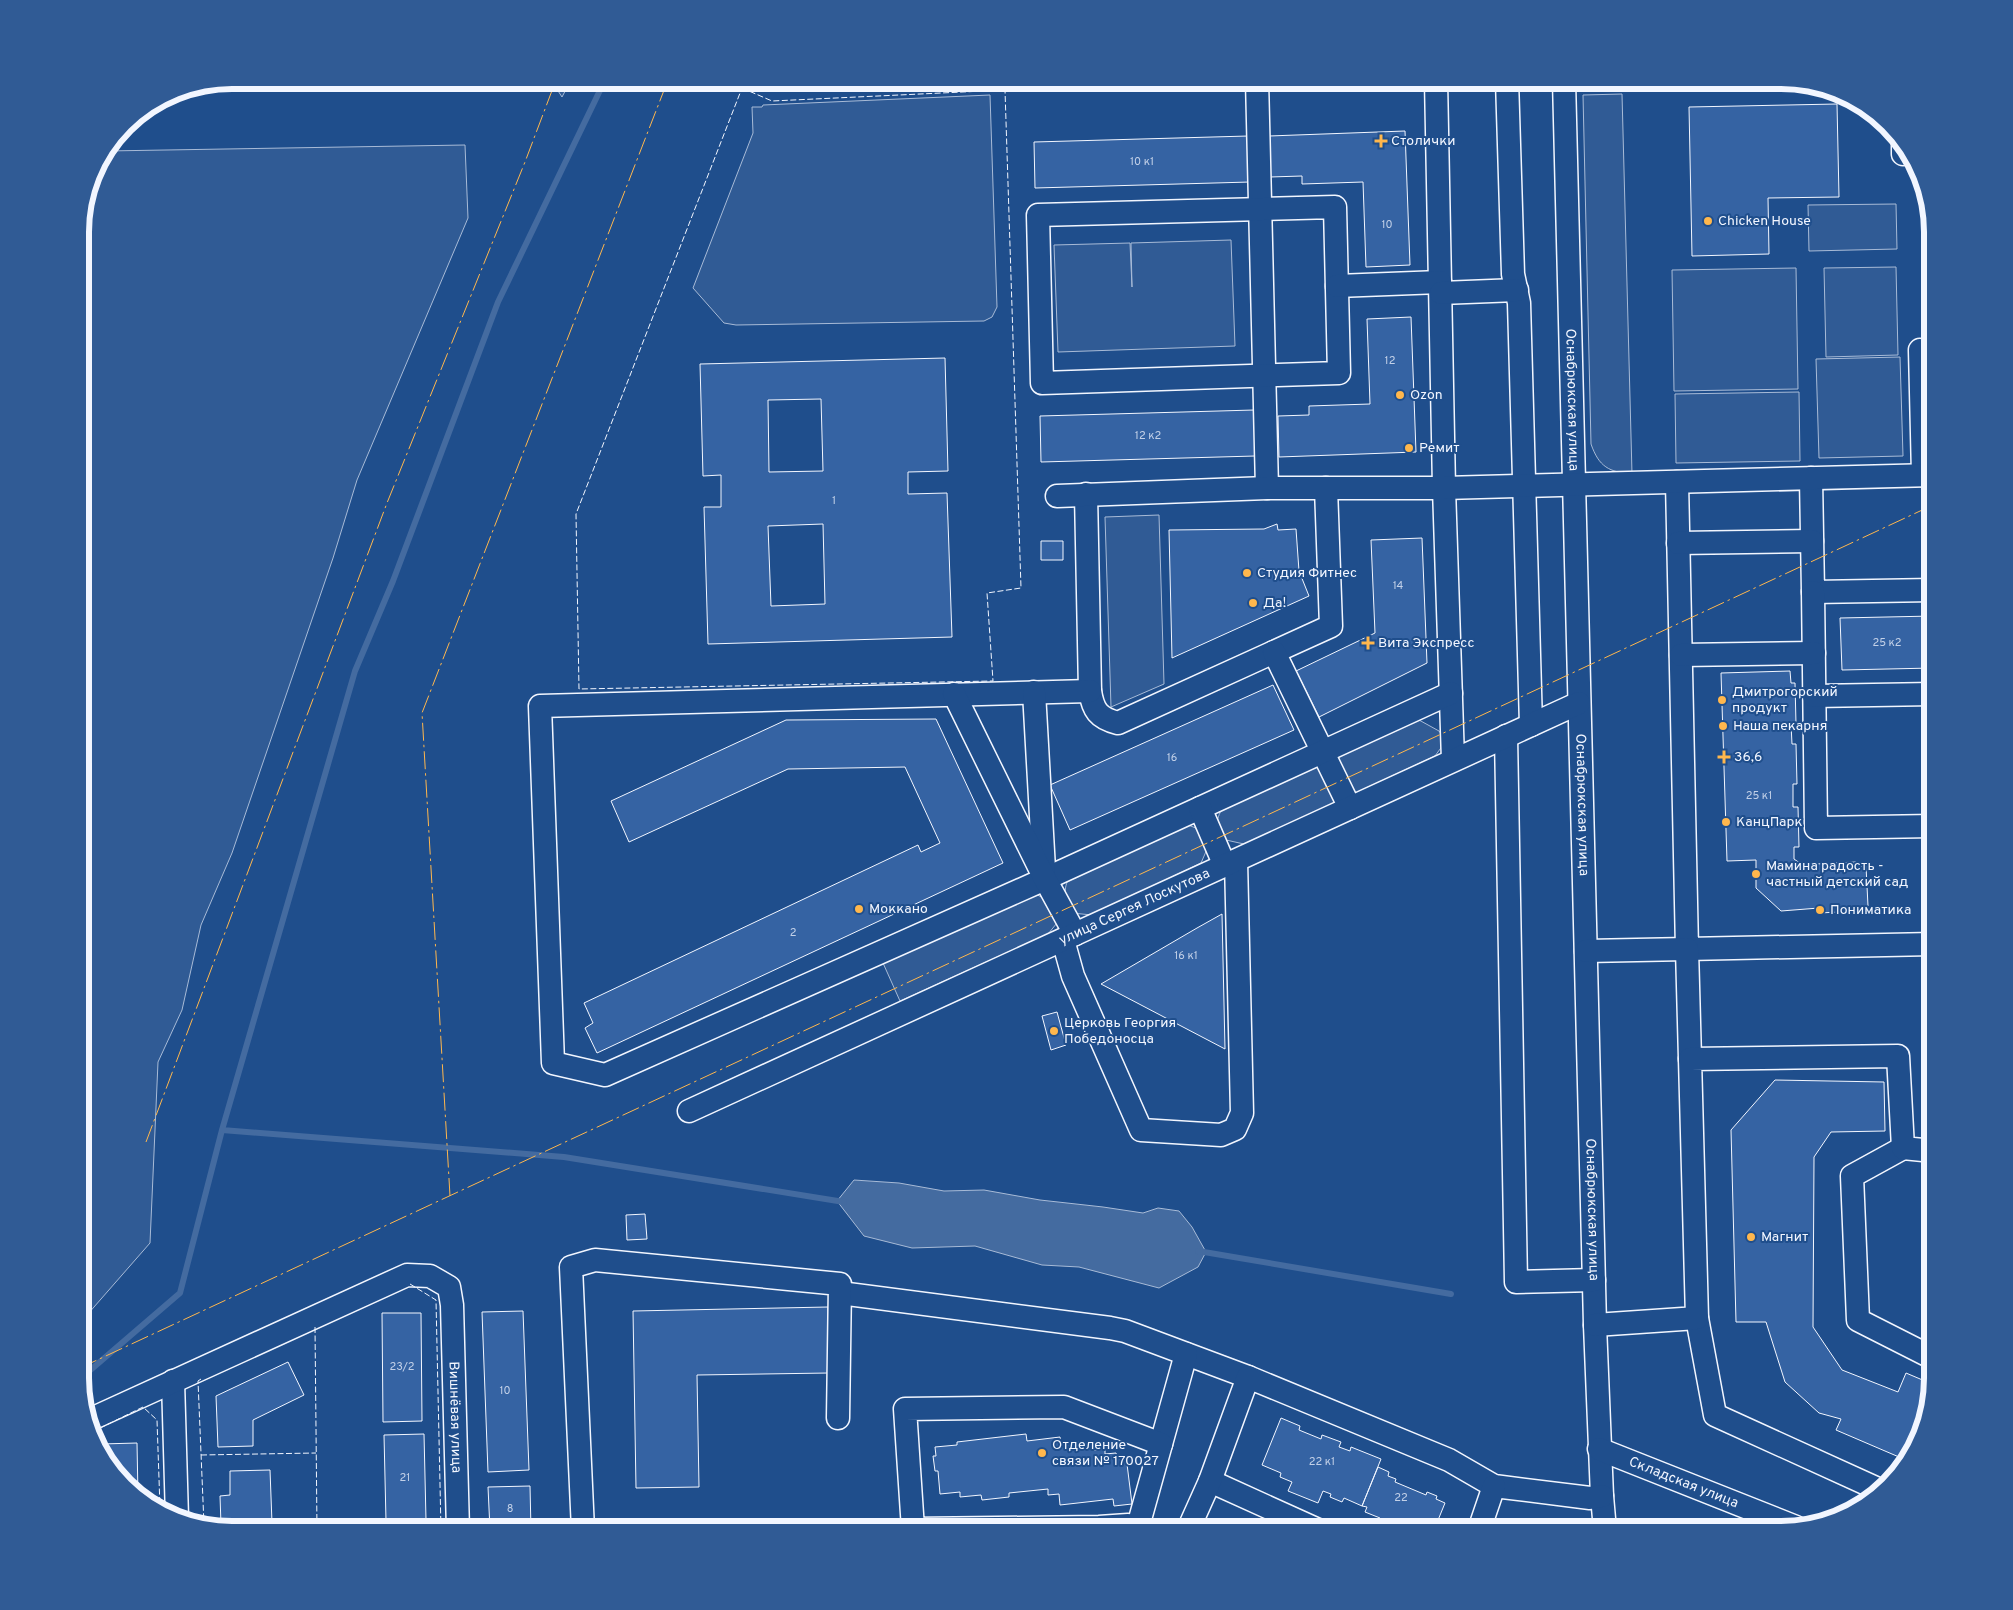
<svg xmlns="http://www.w3.org/2000/svg" width="2013" height="1610" viewBox="0 0 2013 1610" font-family="Overpass,sans-serif">
<style>
.green{fill:#305b95;stroke:#a8bbd7}
.water{fill:#446ba0;stroke:#a8bbd7}
.lines{fill:none;stroke-linecap:round;stroke-linejoin:round}
.stream{stroke:#446ba0;stroke-width:6}
.building{fill:#3563a3;stroke:#f2f6ff;fill-rule:evenodd}
.minor-casing{stroke:#f2f6ff;stroke-width:25}
.minor{stroke:#1f4e8c;stroke-width:22}
.fence{stroke:#f2f6ff;stroke-width:1;stroke-dasharray:6 2.5;stroke-linecap:butt}
.power{stroke:#ffb74d;stroke-width:1;stroke-dasharray:18 4 2.5 4;stroke-linecap:butt}
.poi-dot{fill:#ffb74d;stroke:#1f4e8c;stroke-width:2}
.labels{text-anchor:middle;dominant-baseline:central;stroke-width:4;stroke-linejoin:round;paint-order:stroke}
.number-label{font-size:11px;fill:#c3d1e8}
.poi-label{font-size:14px;fill:#f2f6ff;stroke:#1f4e8c;text-anchor:start}
.street-label{font-size:14px;fill:#f2f6ff;stroke:#1f4e8c}
.rim{fill:none;stroke:#f2f6ff;stroke-width:6}
</style>
<rect width="100%" height="100%" fill="#1f4e8c"/>
<path class="green" d="M551,80H571L562,97Z
M1622,94L1632,474C1609,472 1599,467 1591,444L1583,95Z
M990,95L997,307L992,317L984,321L736,325L724,323L693,288L753,133L752,107H762L763,105Z
M465,145L468,218L357,480L333,558L232,853L201,925L182,1010L158,1062L150,1243L80,1323V222L96,165L106,151Z
M1896,204L1897,249L1809,251L1808,205Z
M1231,240L1235,346L1058,352L1054,245L1130,243L1132,287L1131,243Z
M1896,267L1898,355L1826,357L1824,268Z
M1796,268L1798,389L1674,391L1672,270Z
M1900,357L1903,456L1819,458L1816,359Z
M1799,392L1800,461L1676,463L1675,394Z
M1159,515L1164,684L1111,707L1105,517Z
M1419,720L1439,731L1444,738L1443,745L1435,756L1351,795L1335,757L1405,723Z
M1320,763L1338,802L1244,844L1226,840C1217,825 1214,823 1223,807Z
M1186,824L1198,829L1208,847L1201,863L1092,915L1072,913C1065,896 1062,892 1070,875Z
M1036,894L1048,901L1057,923L1048,934L900,1001L883,963Z"/>
<path class="water" d="M854,1180L899,1183L944,1191L984,1190L1040,1200L1103,1207L1143,1213L1158,1208L1179,1211L1192,1227L1206,1252L1198,1267L1159,1288L1079,1267L1042,1265L975,1246L912,1248L864,1236L837,1201Z"/>
<g class="lines">
<path class="stream" d="M222,1130L564,1157L844,1202
M1198,1251L1451,1294
M80,1379L180,1293L222,1130L355,671L393,581L498,302L605,80"/>
</g>
<path class="building" d="M1837,104L1839,197L1768,198L1769,254L1692,256L1689,107Z
M1405,131L1410,265L1366,267L1363,182L1302,184V176L1270,177L1269,136Z
M1248,136L1250,182L1035,188L1034,142Z
M1411,317L1416,452L1279,457L1278,416L1309,415V406L1370,404L1367,319Z
M945,358L948,471L908,472V494L947,493L952,637L708,644L704,507H721V475L703,476L700,364ZM821,399L823,471L769,472L768,400ZM823,524L825,604L771,606L768,526Z
M1254,410L1255,456L1041,462L1040,416Z
M1277,524L1278,530L1296,529L1299,571L1309,596L1172,658L1169,530L1264,529Z
M1422,538L1427,663L1319,717L1296,671L1375,633L1371,540Z
M1041,541H1063V560H1041Z
M1933,616V668L1842,670L1840,618Z
M1790,671L1791,683H1795L1796,724H1791L1792,744H1796L1797,784H1793V807H1798L1799,847H1794V859L1807,868H1816V864L1856,862V866H1866L1868,906L1858,907L1859,911L1819,913V908L1781,911L1756,888V860L1727,861L1721,673Z
M1273,685L1294,730L1070,830L1050,785Z
M936,719L1003,863L597,1053L585,1028L593,1023L584,1003L918,845L921,852L940,843L905,767L788,769L629,842L611,801L786,720Z
M1222,914L1225,1049L1101,984L1197,928Z
M1057,1012L1066,1045L1051,1050L1042,1016Z
M1775,1080L1884,1082L1885,1131L1831,1132L1814,1157L1813,1327L1842,1370L1898,1392L1906,1373L1932,1384L1925,1427L1906,1460L1836,1430L1841,1419L1819,1413L1785,1382L1766,1322H1736L1731,1130Z
M645,1214L647,1239L627,1240L626,1215Z
M828,1307L829,1373L697,1375L699,1487L636,1488L633,1311Z
M523,1311L529,1470L488,1472L482,1312Z
M382,1313H421L422,1421L383,1422Z
M288,1362L304,1395L253,1420V1446L218,1447L216,1396Z
M1281,1418L1300,1426L1299,1430L1321,1439L1322,1435L1341,1442L1339,1447L1350,1451L1351,1447L1381,1459L1362,1506L1344,1498L1342,1502L1330,1497L1331,1494L1323,1491L1318,1503L1288,1491L1292,1482L1280,1477L1281,1473L1262,1465Z
M424,1434L426,1520L386,1521L384,1435Z
M1026,1434L1027,1441L1060,1437L1061,1444L1081,1442L1082,1445L1093,1444L1094,1450L1105,1449V1454L1116,1453L1117,1457L1126,1456L1132,1504L1114,1506L1113,1499L1060,1505L1059,1494L1048,1495V1489L1009,1493V1497L982,1500L981,1495L960,1497V1492L940,1494L938,1471H935L933,1456H936L935,1447L957,1445V1442Z
M137,1443L138,1496L132,1492L101,1453V1444Z
M1378,1467L1389,1472L1388,1476L1396,1479L1395,1482L1426,1495L1427,1492L1437,1496L1436,1499L1445,1503L1434,1530H1372L1376,1520L1379,1522L1380,1518L1365,1512L1367,1507L1362,1506Z
M270,1470L272,1523L221,1525L220,1496L230,1495V1471Z
M530,1486L531,1530H490L488,1487Z"/>
<g class="lines">
<g class="minor-casing">
<g id="minor">
<path d="M1257,80L1267,488"/>
<path d="M1436,80L1444,488L1453,760"/>
<path d="M1507,80L1513,274L1519,303L1531,725"/>
<path id="s1" d="M1564,80L1595,1325L1602,1496L1605,1530"/>
<path d="M1903,146V154"/>
<path d="M1335,207L1339,373L1042,383L1038,215Z"/>
<path d="M1337,286L1440,282"/>
<path d="M1441,293L1517,290"/>
<path d="M1920,350L1923,475"/>
<path d="M1811,478L1813,592L1933,590"/>
<path d="M1677,482L1687,949L1933,944"/>
<path d="M1086,494L1090,691C1093,710 1098,718 1118,723L1331,626L1326,488"/>
<path d="M1057,496L1267,488H1444L1933,475"/>
<path d="M1678,543L1812,541"/>
<path d="M1813,592L1816,828L1933,826"/>
<path d="M1274,652L1350,808"/>
<path d="M1681,655L1814,653"/>
<path d="M1090,691L540,706L553,1063L605,1075L1045,879L1451,693"/>
<path d="M1034,692L1044,869"/>
<path d="M954,694L1045,879L1075,934"/>
<path d="M1814,696L1933,694"/>
<path d="M1506,736L1516,1282L1594,1280"/>
<path d="M1200,808L1225,866"/>
<path d="M1063,940L1073,976L1141,1130L1221,1135L1235,1129L1242,1113L1236,861"/>
<path d="M1586,951L1687,949L1690,1059"/>
<path id="s2" d="M689,1111L1579,703"/>
<path d="M1903,1148L1852,1176L1858,1320L1933,1358"/>
<path d="M840,1293L1110,1328L1125,1331L1248,1377"/>
<path d="M1697,1318L1715,1415L1880,1490"/>
<path d="M1595,1325L1697,1318L1690,1059L1898,1056L1903,1148L1933,1151"/>
<path d="M173,1381L177,1518"/>
<path id="s3" d="M89,1420L407,1275L430,1276L449,1287L452,1305L458,1530"/>
<path d="M1161,1444L1186,1354"/>
<path id="s4" d="M1599,1449L1796,1527"/>
<path d="M1210,1481L1318,1530"/>
<path d="M583,1530L571,1267L595,1260L840,1284L838,1418"/>
<path d="M1137,1530L1161,1444L1064,1407L905,1409L913,1529L1099,1527L1128,1525L1137,1530"/>
<path d="M1188,1530L1210,1481L1248,1377L1449,1460L1494,1486L1590,1498L1602,1496"/>
<path d="M1479,1530L1494,1486"/>
</g>
</g>
<use href="#minor" class="minor"/>
<path class="fence" d="M742,88L772,101L1005,90L1021,588L987,593L993,681L579,689L576,514Z
M410,1284L436,1300L441,1530
M315,1327L317,1530
M201,1379L198,1381L204,1525
M92,1432L143,1407L157,1420L160,1508
M201,1455L316,1453"/>
<path class="power" d="M146,1142L387,503L525,162L556,80
M450,1196L422,713L668,80
M80,1368L1933,505"/>
</g>
<g class="poi-dot">
<path d="M1378.5 133.5h5v5h5v5h-5v5h-5v-5h-5v-5h5z"/>
<circle cx="1708" cy="221" r="5"/>
<circle cx="1400" cy="395" r="5"/>
<circle cx="1409" cy="448" r="5"/>
<circle cx="1247" cy="573" r="5"/>
<circle cx="1253" cy="603" r="5"/>
<path d="M1365.5 635.5h5v5h5v5h-5v5h-5v-5h-5v-5h5z"/>
<circle cx="1722" cy="700" r="5"/>
<circle cx="1723" cy="726" r="5"/>
<path d="M1721.5 749.5h5v5h5v5h-5v5h-5v-5h-5v-5h5z"/>
<circle cx="1726" cy="822" r="5"/>
<circle cx="1756" cy="874" r="5"/>
<circle cx="859" cy="909" r="5"/>
<circle cx="1820" cy="910" r="5"/>
<circle cx="1054" cy="1031" r="5"/>
<circle cx="1751" cy="1237" r="5"/>
<circle cx="1042" cy="1453" r="5"/>
</g>
<g class="labels">
<g class="number-label">
<text x="1142" y="162">10 к1</text>
<text x="1387" y="225">10</text>
<text x="1390" y="361">12</text>
<text x="1148" y="436">12 к2</text>
<text x="834" y="501">1</text>
<text x="1398" y="586">14</text>
<text x="1887" y="643">25 к2</text>
<text x="1172" y="758">16</text>
<text x="1759" y="796">25 к1</text>
<text x="793" y="933">2</text>
<text x="1186" y="956">16 к1</text>
<text x="402" y="1367">23/2</text>
<text x="505" y="1391">10</text>
<text x="1322" y="1462">22 к1</text>
<text x="405" y="1478">21</text>
<text x="1401" y="1498">22</text>
<text x="510" y="1509">8</text>
</g>
<g class="poi-label">
<text x="1391" y="141">Столички</text>
<text x="1718" y="221">Chicken House</text>
<text x="1410" y="395">Ozon</text>
<text x="1419" y="448">Ремит</text>
<text x="1257" y="573">Студия Фитнес</text>
<text x="1263" y="603">Да!</text>
<text x="1378" y="643">Вита Экспресс</text>
<text x="1732" y="692">Дмитрогорский<tspan x="1732" dy="16">продукт</tspan></text>
<text x="1733" y="726">Наша пекарня</text>
<text x="1734" y="757">36,6</text>
<text x="1736" y="822">КанцПарк</text>
<text x="1766" y="866">Мамина радость -<tspan x="1766" dy="16">частный детский сад</tspan></text>
<text x="869" y="909">Моккано</text>
<text x="1830" y="910">Пониматика</text>
<text x="1064" y="1023">Церковь Георгия<tspan x="1064" dy="16">Победоносца</tspan></text>
<text x="1761" y="1237">Магнит</text>
<text x="1052" y="1445">Отделение<tspan x="1052" dy="16">связи № 170027</tspan></text>
</g>
<g class="street-label">
<text stroke="none"><textPath href="#s1" startOffset="320">Оснабрюкская улица</textPath></text>
<text stroke="none"><textPath href="#s1" startOffset="725">Оснабрюкская улица</textPath></text>
<text stroke="none"><textPath href="#s2" startOffset="490">улица Сергея Лоскутова</textPath></text>
<text stroke="none"><textPath href="#s1" startOffset="1130">Оснабрюкская улица</textPath></text>
<text stroke="none"><textPath href="#s3" startOffset="525">Вишнёвая улица</textPath></text>
<text stroke="none"><textPath href="#s4" startOffset="91">Складская улица</textPath></text>
</g>
</g>
<path d="M0 0H2013V1610H0ZM232 89H1781A143 143 0 0 1 1924 232V1378A143 143 0 0 1 1781 1521H232A143 143 0 0 1 89 1378V232A143 143 0 0 1 232 89Z" fill="#305b95" fill-rule="evenodd"/>
<path class="rim" d="M232 89H1781A143 143 0 0 1 1924 232V1378A143 143 0 0 1 1781 1521H232A143 143 0 0 1 89 1378V232A143 143 0 0 1 232 89Z"/>
</svg>
